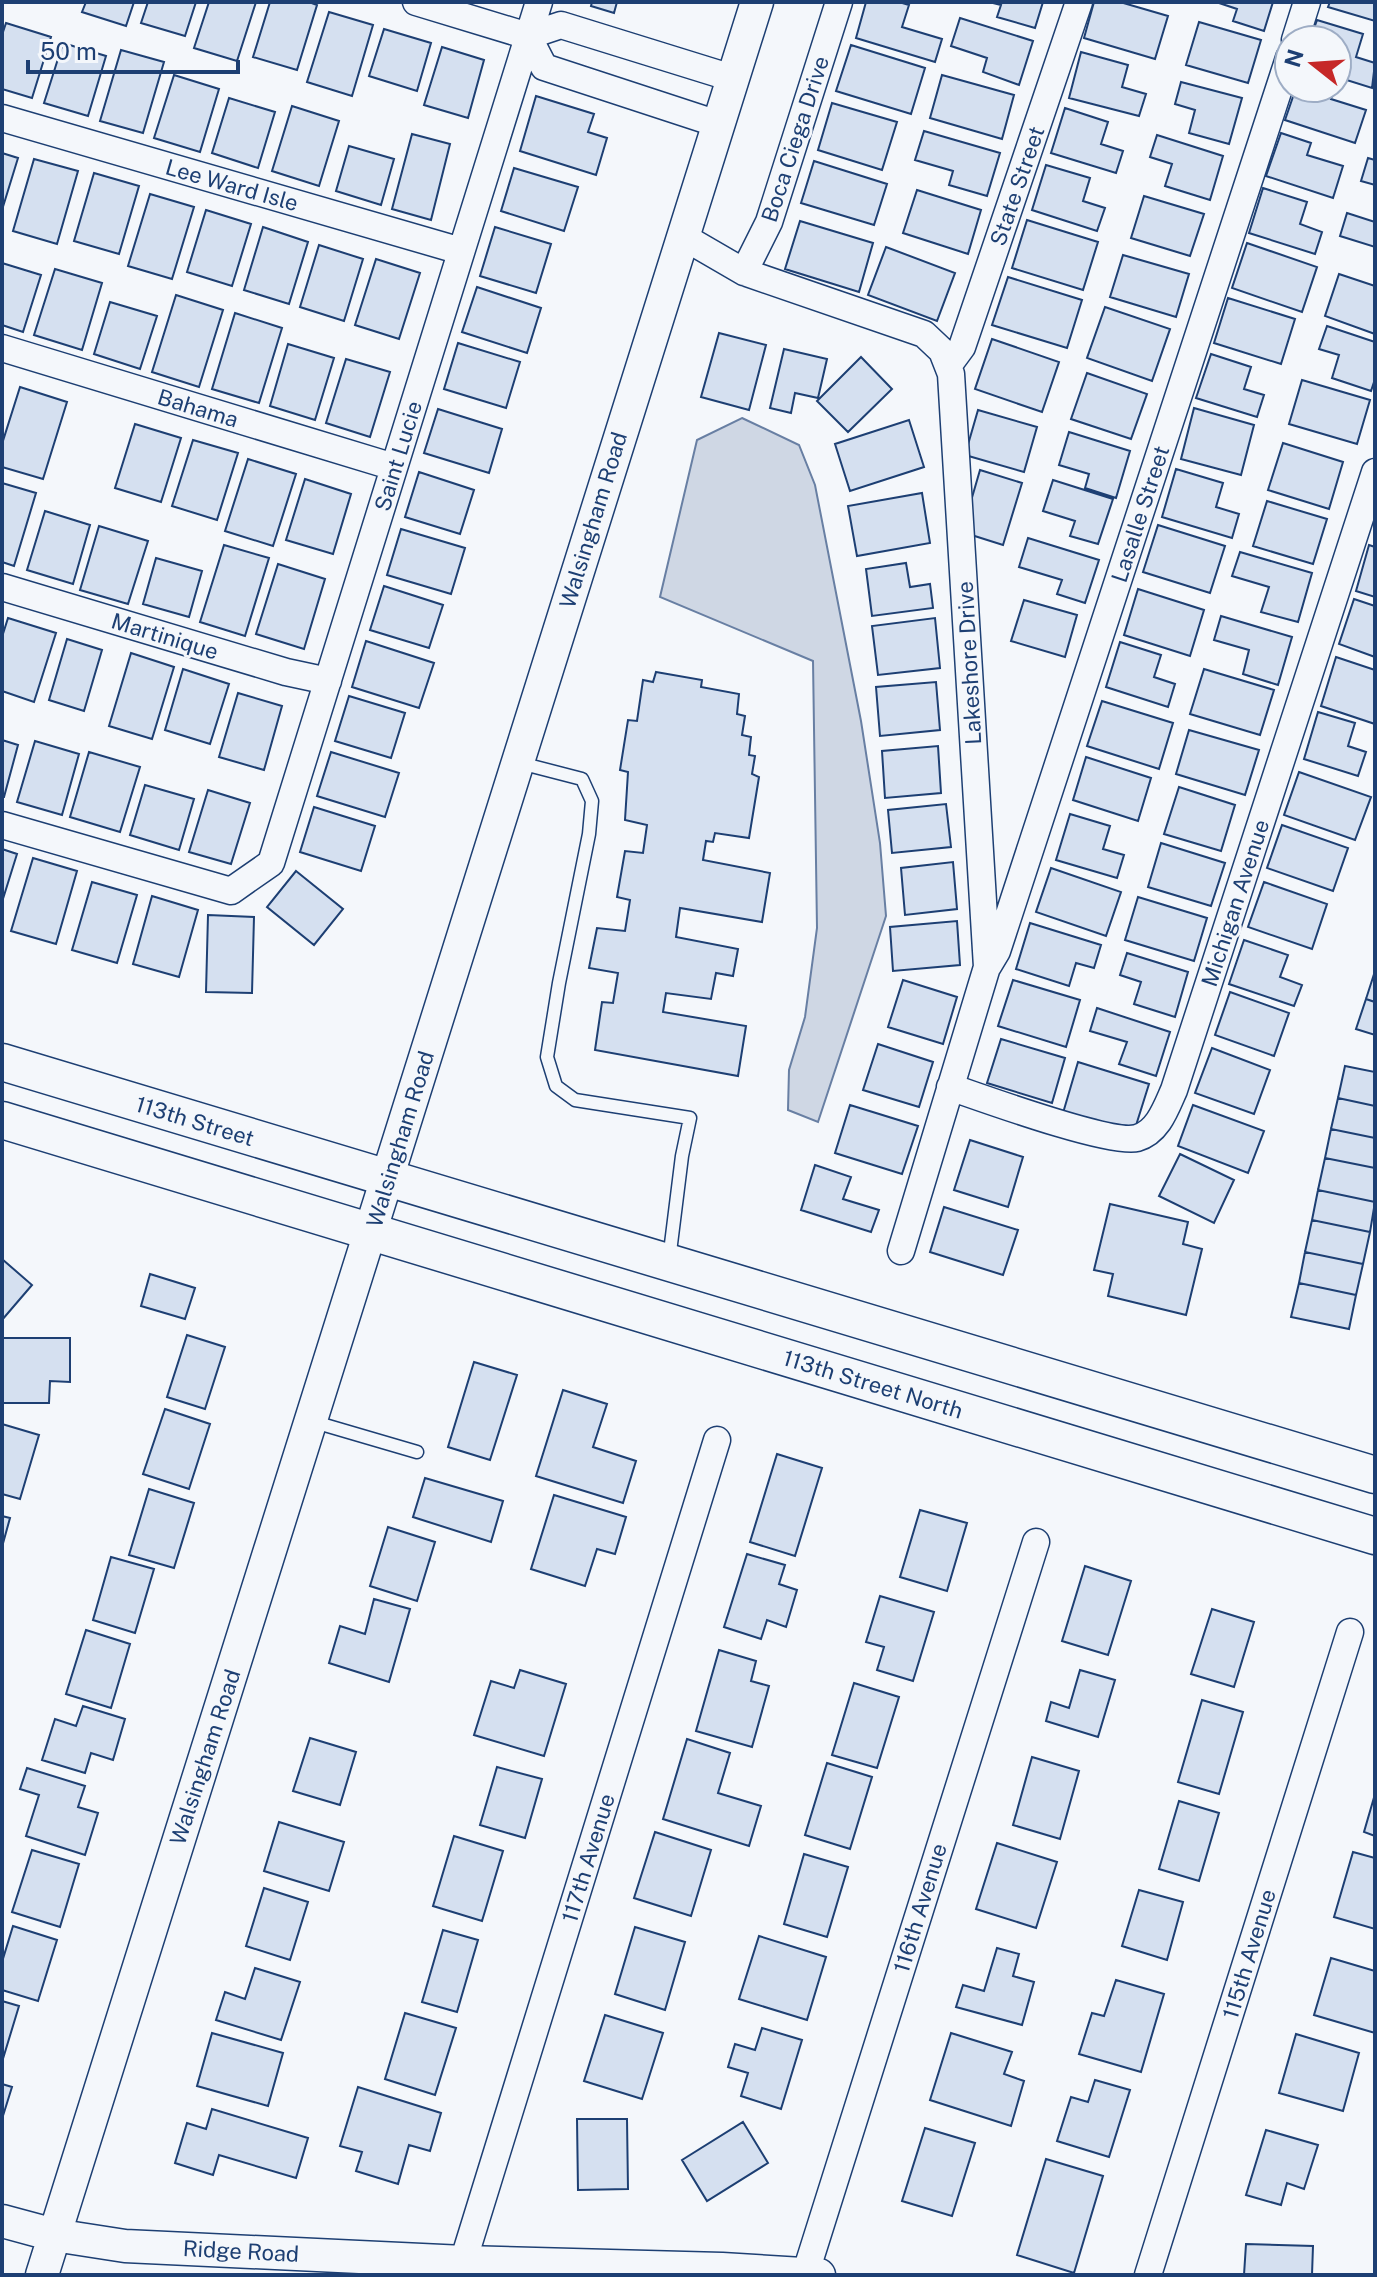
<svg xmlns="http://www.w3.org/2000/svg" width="1377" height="2277" viewBox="0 0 1377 2277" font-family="'Public Sans',sans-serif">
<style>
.water{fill:#cfd7e4;stroke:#687fa3;stroke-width:2}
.building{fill:#d5e0f0;stroke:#1d3f73;stroke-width:2}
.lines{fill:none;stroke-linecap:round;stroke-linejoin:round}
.service-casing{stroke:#1d3f73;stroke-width:15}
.minor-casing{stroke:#1d3f73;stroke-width:29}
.tertiary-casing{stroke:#1d3f73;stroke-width:35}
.secondary-casing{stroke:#1d3f73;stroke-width:39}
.service{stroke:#f4f7fb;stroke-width:12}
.minor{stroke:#f4f7fb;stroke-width:26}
.tertiary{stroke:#f4f7fb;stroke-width:32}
.secondary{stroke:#f4f7fb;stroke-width:36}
.labels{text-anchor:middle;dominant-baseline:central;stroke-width:6;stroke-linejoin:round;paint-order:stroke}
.street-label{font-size:22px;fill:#1d3f73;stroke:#f4f7fb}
</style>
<rect width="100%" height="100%" fill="#f4f7fb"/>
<path class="water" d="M742,418L799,445L815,485L861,721L880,843L886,916L818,1122L788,1110L789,1070L805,1017L817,928L813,661L660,597L697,440Z"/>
<path class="building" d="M86,2H134L126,26L82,12Z
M148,2H196L185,36L141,23Z
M209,2H256L237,61L194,48Z
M270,2H309L317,5L297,70L253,57Z
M592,2H617L614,13L591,6Z
M866,2H899L909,5L902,27L942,39L935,62L856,38Z
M989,2H1043L1035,28L997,17L1001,5Z
M1094,2H1120L1168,16L1155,59L1084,38Z
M1216,2H1273L1264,31L1233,21L1237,9Z
M1330,2H1375V21L1328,7Z
M329,12L373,25L352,96L307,82Z
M960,18L1033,41L1019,85L983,72L987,58L951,46Z
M1317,20L1363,34L1356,57L1375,63L1372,88L1337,77V40H1310Z
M1199,22L1261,40L1248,83L1186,65Z
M6,23L51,37L32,98L2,89V35Z
M384,29L431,43L417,91L369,76Z
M63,43L106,56L88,116L44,103Z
M851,45L925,68L911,114L836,91Z
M442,47L484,60L468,118L424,105Z
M121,50L164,62L143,133L100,121Z
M1081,52L1128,65L1122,87L1146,94L1139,116L1069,98Z
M174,75L219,89L200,152L154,138Z
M942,75L1014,95L1002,139L930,118Z
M1181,82L1242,98L1229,144L1189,133L1195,110L1175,104Z
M1296,88H1335L1331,99L1366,110L1355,143L1285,120Z
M536,96L594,114L588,132L607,138L596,175L520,151Z
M229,98L275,112L258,168L212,153Z
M832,103L897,122L882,170L818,150Z
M292,106L339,121L319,186L272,171Z
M1065,108L1108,122L1101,144L1123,151L1116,173L1051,153Z
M924,131L1000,153L987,196L949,185L953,171L915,160Z
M1281,133L1311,143L1307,155L1343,166L1333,198L1266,176Z
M412,134L450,144L431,220L392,209Z
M1157,135L1223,156L1210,200L1165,186L1172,164L1150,157Z
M349,146L394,159L381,205L336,191Z
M2,153L18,158L2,210Z
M1368,158L1375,160V185L1361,181Z
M34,159L78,171L57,244L13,231Z
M814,161L887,184L874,225L801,203Z
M1046,165L1090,178L1083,201L1105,208L1097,231L1032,210Z
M514,168L578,187L564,231L501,211Z
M94,173L139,186L119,254L74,241Z
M1263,188L1307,202L1300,224L1322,232L1315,254L1249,233Z
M917,190L981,210L968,254L903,233Z
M150,194L194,207L172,279L128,266Z
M1144,196L1204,214L1190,256L1131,238Z
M206,210L251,224L232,286L187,272Z
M1347,213L1375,222V247L1340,236Z
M1027,220L1098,242L1083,290L1012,268Z
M800,221L873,243L859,292L785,269Z
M263,227L308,242L289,304L244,290Z
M495,227L551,244L536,293L480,276Z
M1247,243L1317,267L1302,312L1232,288Z
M319,245L363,259L344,321L300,307Z
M886,247L955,273L937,321L868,295Z
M1123,255L1189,274L1176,317L1110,297Z
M376,259L420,273L399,339L355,325Z
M2,263L41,275L23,332L2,325Z
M55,269L102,283L82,350L34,335Z
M1339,274L1375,286V334L1325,316Z
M1008,277L1082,300L1067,348L992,325Z
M477,287L541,308L527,353L462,332Z
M176,295L223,310L199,387L152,372Z
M1228,298L1295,319L1281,364L1214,343Z
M110,302L157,316L140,369L94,354Z
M1105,307L1170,329L1152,381L1087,358Z
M235,313L282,328L259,403L212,389Z
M1327,326L1375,342V379L1371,391L1332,378L1339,355L1319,349Z
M719,333L766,345L749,410L701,397Z
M992,339L1059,362L1042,412L975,389Z
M458,343L520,362L506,408L444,389Z
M288,344L334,358L315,420L270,406Z
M784,349L827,359L818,398L795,393L791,413L770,408Z
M1211,354L1251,367L1244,389L1264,395L1257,417L1196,398Z
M861,357L892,389L848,432L817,401Z
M346,359L390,372L370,437L326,423Z
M1087,373L1147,394L1131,439L1071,419Z
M1302,380L1370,400L1357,444L1289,424Z
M20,387L67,402L43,479L2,467V444Z
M1194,408L1254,425L1241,475L1181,459Z
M438,409L502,429L489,473L424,453Z
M978,410L1037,427L1024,472L965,455Z
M909,420L924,467L850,491L835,444Z
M135,424L181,438L161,502L115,488Z
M1069,432L1130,451L1116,498L1085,488L1089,474L1059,465Z
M193,440L238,453L217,520L172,506Z
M1283,443L1343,462L1329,509L1268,490Z
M248,459L296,474L273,546L225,531Z
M1176,469L1223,483L1216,507L1239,514L1232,538L1162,517Z
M980,470L1022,483L1003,545L962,532Z
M419,472L474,490L460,534L405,517Z
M305,479L351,494L333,554L286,540Z
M1053,480L1113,499L1098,544L1070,536L1075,521L1043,511Z
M2,483L36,493L14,566L2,562Z
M922,493L930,543L857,556L848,506Z
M1267,501L1327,519L1313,564L1253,546Z
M45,511L90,525L73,584L27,570Z
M1158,525L1225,546L1210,593L1143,572Z
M99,526L148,541L128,604L80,590Z
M401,529L465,548L451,594L387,575Z
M1028,538L1099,560L1085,603L1057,594L1062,580L1019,567Z
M224,545L269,558L245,636L200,622Z
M1369,545L1375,547V597L1356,591Z
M1240,552L1312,573L1298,622L1261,612L1269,587L1232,576Z
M156,558L202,571L189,617L143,604Z
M906,563L910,587L930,584L933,608L872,616L866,569Z
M278,564L325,579L304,649L256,634Z
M384,586L443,605L429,648L370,630Z
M1138,589L1204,610L1190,656L1124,635Z
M1354,599L1375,606V657L1339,644Z
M1024,600L1077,615L1065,657L1011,641Z
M1221,616L1292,637L1278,685L1243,674L1249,650L1214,640Z
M8,618L56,633L34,702L2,691V637Z
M935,618L940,668L878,675L872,626Z
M67,639L102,650L84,711L49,700Z
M366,641L434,663L419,708L352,687Z
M1120,642L1161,655L1154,677L1175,684L1168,707L1106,687Z
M131,653L174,667L152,739L109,726Z
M1336,657L1375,670V724L1321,706Z
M183,669L229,684L210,744L165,730Z
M1204,669L1274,690L1260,735L1190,714Z
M656,672L702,680L701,687L739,694L737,714L745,716L742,735L751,737L749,755L755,756L752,774L759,777L749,838L715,833L713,842L706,841L703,860L770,873L762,922L680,908L676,937L738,949L733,976L716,973L711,999L666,993L663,1012L746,1026L738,1076L595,1050L602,1002L613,1003L618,973L589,968L597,928L625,931L630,900L617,897L625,851L643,853L647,825L625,820L628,772L620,770L628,720L637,721L643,680L653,682Z
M936,682L940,730L880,736L876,687Z
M238,693L282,706L264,770L219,757Z
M349,696L405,713L391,758L335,741Z
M1102,701L1173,723L1159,769L1087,746Z
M1318,712L1355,723L1348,746L1366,752L1358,776L1304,759Z
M1189,730L1259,750L1245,795L1176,774Z
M2,740L18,745L4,797H2Z
M35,741L79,754L62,815L17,802Z
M938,746L941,793L885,798L882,751Z
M89,752L140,767L120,832L70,817Z
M331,752L399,773L385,817L317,796Z
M1086,757L1151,778L1138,821L1073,800Z
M1299,772L1371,797L1355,840L1284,815Z
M145,785L194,799L179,850L130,835Z
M1179,787L1235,805L1221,851L1164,834Z
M208,790L250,803L231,864L189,852Z
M946,804L951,847L892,853L888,810Z
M314,807L375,826L361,871L300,852Z
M1070,814L1110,826L1103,849L1124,855L1117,878L1056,860Z
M1282,825L1348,848L1333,891L1267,868Z
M1161,843L1225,863L1211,906L1148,887Z
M2,849L17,854L2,902Z
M33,858L77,871L56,944L11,931Z
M953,862L957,909L905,915L901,868Z
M1051,868L1121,892L1106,936L1036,912Z
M296,871L343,909L314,945L267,907Z
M92,882L137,895L117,963L72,950Z
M1264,882L1327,904L1312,949L1248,927Z
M152,896L198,910L179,977L133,964Z
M1138,897L1207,918L1194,961L1125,940Z
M208,915L254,917L252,993L206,992Z
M957,921L960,965L893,971L890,927Z
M1030,923L1101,945L1094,968L1076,963L1069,986L1016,969Z
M1244,940L1288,955L1280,977L1302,985L1294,1006L1229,984Z
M1127,953L1188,972L1175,1017L1134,1004L1141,982L1120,975Z
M1375,971V1002L1366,999Z
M903,980L957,997L943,1044L888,1027Z
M1013,980L1080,1000L1066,1047L998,1026Z
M1230,992L1289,1013L1274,1056L1215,1035Z
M1366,999L1375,1002V1035L1356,1029Z
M1097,1008L1170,1032L1156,1076L1119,1064L1127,1042L1090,1031Z
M1001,1039L1065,1058L1052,1103L987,1083Z
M878,1044L933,1062L919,1107L863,1090Z
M1212,1048L1270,1070L1254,1114L1195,1093Z
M1078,1062L1149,1084L1133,1135L1063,1113Z
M1345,1066L1375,1072V1106L1338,1098Z
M1338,1098L1375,1106V1138L1331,1129Z
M850,1105L918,1126L902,1174L835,1153Z
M1193,1105L1264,1131L1248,1173L1178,1146Z
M1331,1129L1375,1138V1168L1325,1158Z
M970,1140L1023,1157L1008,1207L954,1190Z
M1180,1154L1234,1180L1214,1223L1159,1196Z
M1325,1158L1375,1168V1202L1318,1190Z
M815,1165L851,1177L843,1199L879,1210L871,1232L801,1210Z
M1318,1190L1375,1202L1370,1232L1312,1220Z
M1110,1204L1188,1222L1183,1244L1202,1249L1186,1315L1108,1296L1113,1274L1094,1270Z
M944,1207L1018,1230L1003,1275L930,1252Z
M1312,1220L1370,1232L1363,1264L1305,1252Z
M1305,1252L1363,1264L1356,1295L1299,1283Z
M2,1259L32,1285L2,1320Z
M150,1274L195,1288L185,1319L141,1306Z
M1299,1283L1356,1295L1349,1329L1291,1317Z
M187,1335L225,1347L205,1409L167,1397Z
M2,1338H70V1382L50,1381L49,1403H2Z
M474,1362L517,1375L490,1460L448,1447Z
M563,1390L607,1404L593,1447L636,1461L623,1503L536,1476Z
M165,1409L210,1424L189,1489L143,1474Z
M2,1424L39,1435L20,1499L2,1494Z
M777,1454L822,1468L795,1556L750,1542Z
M425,1478L503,1501L491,1542L413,1517Z
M149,1489L194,1503L174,1568L129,1555Z
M554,1495L626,1517L615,1554L597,1549L585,1586L531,1569Z
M920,1510L967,1523L947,1591L900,1577Z
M2,1516L10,1518L2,1547Z
M388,1527L435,1542L417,1601L370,1586Z
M747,1554L785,1565L779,1584L797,1590L786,1627L767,1620L761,1639L724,1627Z
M111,1557L154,1569L135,1633L93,1620Z
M1085,1566L1131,1581L1108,1655L1062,1641Z
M880,1596L934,1612L913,1681L877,1670L884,1647L866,1642Z
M374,1599L410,1609L389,1682L329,1663L340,1626L365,1634Z
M1212,1609L1254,1622L1234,1687L1191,1674Z
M86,1630L130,1644L111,1708L66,1694Z
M719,1650L756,1661L751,1681L769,1686L752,1747L696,1731Z
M520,1670L566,1684L544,1756L474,1735L491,1681L514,1688Z
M1080,1670L1115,1680L1098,1737L1046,1721L1051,1702L1069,1708Z
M854,1683L899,1697L877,1768L832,1755Z
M1202,1700L1243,1712L1219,1794L1178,1782Z
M83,1706L125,1719L113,1760L91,1753L85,1773L42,1760L55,1719L76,1726Z
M310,1738L356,1752L340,1805L293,1791Z
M687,1739L730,1753L718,1793L761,1806L749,1846L663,1819Z
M1032,1757L1079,1771L1060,1839L1013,1825Z
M827,1763L872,1777L850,1849L805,1835Z
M497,1767L542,1779L525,1838L480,1825Z
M27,1768L85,1786L78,1807L98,1813L85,1855L26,1836L39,1795L20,1789Z
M1375,1794V1836L1364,1832Z
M1179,1801L1219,1813L1199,1881L1159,1869Z
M279,1822L344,1842L329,1891L264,1871Z
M655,1832L711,1850L691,1916L634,1898Z
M454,1836L503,1851L482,1921L433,1906Z
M997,1843L1057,1862L1036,1928L976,1909Z
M32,1850L79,1864L60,1927L12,1912Z
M1353,1852L1375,1858V1929L1334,1917Z
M804,1854L848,1867L827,1937L784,1924Z
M264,1888L308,1902L290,1960L246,1946Z
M1139,1890L1183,1902L1167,1960L1122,1946Z
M13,1926L57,1940L38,2001L2,1990V1962Z
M635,1927L685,1942L665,2010L615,1994Z
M443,1930L478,1940L457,2012L422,2002Z
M759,1936L826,1957L807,2020L739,1999Z
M997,1948L1019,1954L1013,1976L1034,1982L1022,2025L956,2007L963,1985L984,1991Z
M1331,1958L1375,1971V2033L1314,2015Z
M255,1968L300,1982L281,2040L216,2020L225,1992L245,1999Z
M1116,1980L1164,1994L1141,2072L1079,2054L1092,2013L1104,2016Z
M2,2001L19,2006L2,2062Z
M405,2013L456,2028L435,2095L385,2079Z
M605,2015L663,2033L642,2099L584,2081Z
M762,2028L802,2040L781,2109L741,2096L748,2073L728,2067L735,2044L755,2050Z
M212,2033L283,2053L268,2106L197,2086Z
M951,2033L1012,2052L1004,2074L1024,2081L1011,2126L930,2100Z
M1296,2034L1359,2053L1343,2111L1279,2093Z
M1095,2080L1130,2090L1109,2157L1057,2141L1071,2097L1088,2102Z
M2,2084L12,2087L2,2119Z
M358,2087L441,2113L430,2151L409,2145L398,2184L356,2171L362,2152L340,2146Z
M212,2109L308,2138L296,2178L219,2155L213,2175L175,2163L187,2123L206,2129Z
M577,2119H627L628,2189L578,2190Z
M743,2122L768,2163L707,2201L682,2160Z
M925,2128L975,2143L952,2216L902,2201Z
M1266,2130L1318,2145L1304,2189L1287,2183L1281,2205L1246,2195Z
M1046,2159L1103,2176L1074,2273L1017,2255Z
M1246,2244L1313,2246L1312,2275H1244Z"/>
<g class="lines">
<g class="service-casing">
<path id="service" d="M520,763L582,779L592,801L589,834L559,983L547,1057L556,1086L575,1100L690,1118L682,1156L669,1260
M311,1421L417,1452"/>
</g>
<g class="minor-casing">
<path id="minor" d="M416,2L528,36
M528,36L544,67L718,124
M528,36L561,25L732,78
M1295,40L1307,2
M2,118L461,251
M682,236L744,272L924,334L942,351L951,374L987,967L901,1251
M744,272L769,222L839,2
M2,348L394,467
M948,366L962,347L1079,2
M2,587L286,672L328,681
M2,825L231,891L271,863L539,2
M988,966L997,951L1289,58
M950,1087C982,1098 1111,1145 1137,1138C1158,1132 1166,1108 1174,1090L1375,472
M459,2275L717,1440
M805,2275L1036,1542
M1148,2275L1350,1632"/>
</g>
<g class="tertiary-casing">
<path id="tertiary" d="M2,2221L54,2235L125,2246L464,2262L722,2269L819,2275
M42,2275L757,2"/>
</g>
<g class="secondary-casing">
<path id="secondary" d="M2,1062L1375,1475
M2,1120L1375,1536"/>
</g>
<use href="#service" class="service"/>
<use href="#minor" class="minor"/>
<use href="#tertiary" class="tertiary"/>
<use href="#secondary" class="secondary"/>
</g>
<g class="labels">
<g class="street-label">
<text transform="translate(795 139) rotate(-72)">Boca Ciega Drive</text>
<text transform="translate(232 185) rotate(16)">Lee Ward Isle</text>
<text transform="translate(1017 186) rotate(-71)">State Street</text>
<text transform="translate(198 408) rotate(17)">Bahama</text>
<text transform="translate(398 456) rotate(-73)">Saint Lucie</text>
<text transform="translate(1140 514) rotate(-72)">Lasalle Street</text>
<text transform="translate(593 520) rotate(-73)">Walsingham Road</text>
<text transform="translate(165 636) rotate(17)">Martinique</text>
<text transform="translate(969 663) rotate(-93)">Lakeshore Drive</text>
<text transform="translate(1235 903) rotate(-72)">Michigan Avenue</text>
<text transform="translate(195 1121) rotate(17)">113th Street</text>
<text transform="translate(400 1139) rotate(-73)">Walsingham Road</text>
<text transform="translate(873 1384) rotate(17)">113th Street North</text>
<text transform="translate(205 1757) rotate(-72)">Walsingham Road</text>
<text transform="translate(588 1858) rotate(-73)">117th Avenue</text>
<text transform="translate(920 1908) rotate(-73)">116th Avenue</text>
<text transform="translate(1249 1954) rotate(-73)">115th Avenue</text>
<text transform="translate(241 2251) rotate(3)">Ridge Road</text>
</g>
</g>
<rect width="1377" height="2277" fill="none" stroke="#1d3f73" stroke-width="8"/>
<g transform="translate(1313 64) rotate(287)"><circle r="38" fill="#f4f7fb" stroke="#9eadc5" stroke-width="2"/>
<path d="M0-6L14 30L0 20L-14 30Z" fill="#c62828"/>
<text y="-12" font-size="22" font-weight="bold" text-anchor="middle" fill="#1d3f73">N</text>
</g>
<path d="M28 60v12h210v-12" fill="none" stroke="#1d3f73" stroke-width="4"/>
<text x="40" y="60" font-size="24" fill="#1d3f73" stroke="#f4f7fb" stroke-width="6" paint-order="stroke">50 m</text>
</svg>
